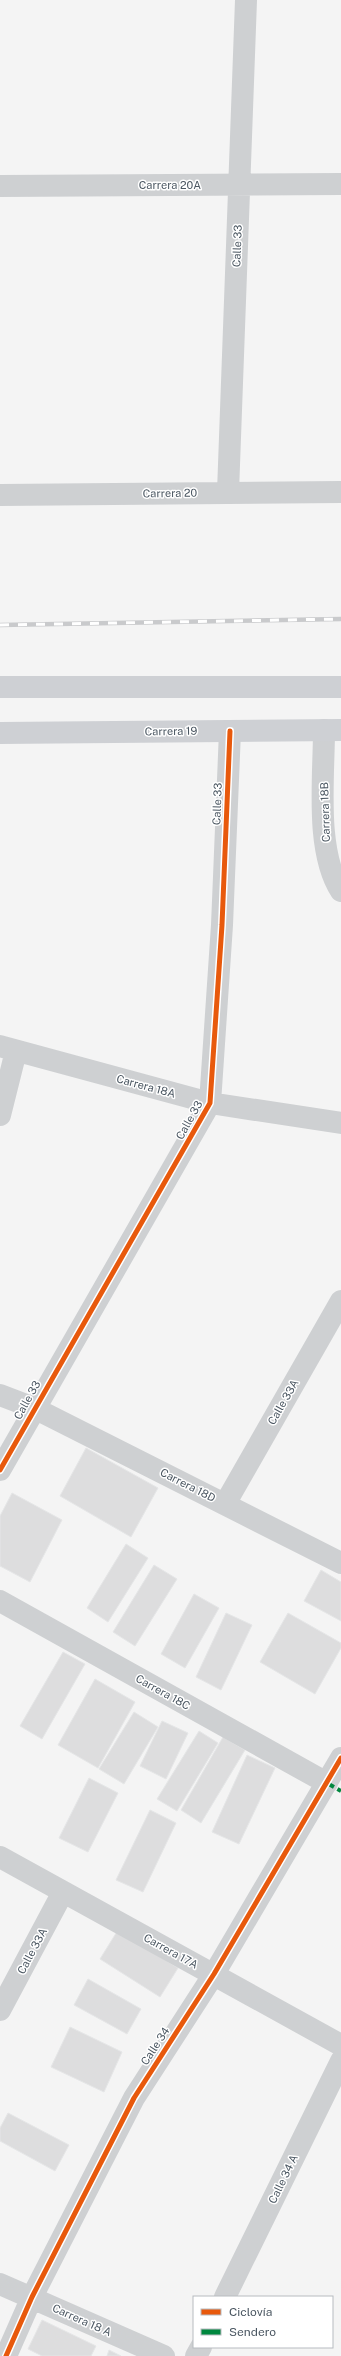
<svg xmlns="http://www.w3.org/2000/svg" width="341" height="2356" viewBox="0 0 341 2356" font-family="'Public Sans',sans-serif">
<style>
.building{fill:#ddddde;stroke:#e5e6e7}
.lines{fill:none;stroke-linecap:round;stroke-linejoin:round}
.minor{stroke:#ced0d2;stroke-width:22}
.secondary{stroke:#ced0d4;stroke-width:22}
.rail-casing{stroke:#c9cacc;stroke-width:4.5}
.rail{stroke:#fff;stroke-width:3;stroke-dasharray:9;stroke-linecap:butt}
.quiet{stroke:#00873e;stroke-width:4;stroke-dasharray:8 4;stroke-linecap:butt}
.cycleway-casing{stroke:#fff;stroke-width:8}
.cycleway{stroke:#e8590c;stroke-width:5}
.labels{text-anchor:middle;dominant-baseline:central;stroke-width:3;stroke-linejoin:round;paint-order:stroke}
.street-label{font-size:11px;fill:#4a5661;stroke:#fff}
</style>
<rect width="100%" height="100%" fill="#f4f4f4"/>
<path class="building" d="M86,1448L158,1488L131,1537L60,1496Z
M12,1493L62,1520L30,1582L0,1566V1516Z
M126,1544L148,1558L108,1622L87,1608Z
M154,1565L177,1579L135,1646L113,1632Z
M321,1570L341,1582V1621L304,1601Z
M194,1594L219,1608L185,1668L161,1654Z
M226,1613L252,1625L221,1690L196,1677Z
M288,1613L341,1643V1648L315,1694L260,1662Z
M63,1652L85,1664L42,1739L20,1726Z
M95,1679L135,1702L98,1768L58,1745Z
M134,1712L158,1727L124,1784L99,1769Z
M162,1721L188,1733L166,1779L140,1766Z
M199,1731L218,1743L177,1811L157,1799Z
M223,1737L245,1750L201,1823L181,1810Z
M247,1755L275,1768L239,1844L212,1832Z
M89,1778L118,1793L88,1852L59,1838Z
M150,1810L176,1823L143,1892L116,1880Z
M118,1930L178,1968L160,1997L100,1959Z
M88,1979L141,2009L127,2034L74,2005Z
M70,2027L122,2052L104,2092L51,2067Z
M8,2113L69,2145L55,2171L0,2141V2128Z
M42,2320L96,2346L91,2356H42L28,2349Z
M109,2350L121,2356H107Z"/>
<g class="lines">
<path class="minor" d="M0,186L341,184
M228,492L246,0
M0,495L341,492
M324,730C324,777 315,851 341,891
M0,1046L210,1103L341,1123
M0,1115L16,1051
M0,1395L34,1408L341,1563
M0,1470L210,1103L222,925L230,731
M225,1504L341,1301
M0,1601L327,1783
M0,1857L341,2045
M0,2010L63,1892
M0,2284L164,2356
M225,2297L341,2061
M6,2356L32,2297L134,2098L214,1974L341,1758
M196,2356L201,2347"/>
<path class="secondary" d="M0,687H341
M0,733L341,730"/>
<g class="rail-casing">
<path id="rail" d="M0,625L341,619"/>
</g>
<use href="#rail" class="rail"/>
<path class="quiet" d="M327,1783L341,1791"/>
<g class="cycleway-casing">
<path id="cycleway" d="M0,1470L210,1103L222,925L230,731
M6,2356L32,2297L134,2098L214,1974L341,1758"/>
</g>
<use href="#cycleway" class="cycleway"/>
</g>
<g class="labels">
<g class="street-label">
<text x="170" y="185">Carrera 20A</text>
<text transform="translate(237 246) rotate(-88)">Calle 33</text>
<text transform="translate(170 493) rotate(-1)">Carrera 20</text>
<text transform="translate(171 731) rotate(-1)">Carrera 19</text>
<text transform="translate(217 804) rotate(-88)">Calle 33</text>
<text transform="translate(325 812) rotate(-92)">Carrera 18B</text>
<text transform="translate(146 1086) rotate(15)">Carrera 18A</text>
<text transform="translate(189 1120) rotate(-61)">Calle 33</text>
<text transform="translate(27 1400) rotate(-61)">Calle 33</text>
<text transform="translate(283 1402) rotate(-60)">Calle 33A</text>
<text transform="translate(188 1485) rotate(27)">Carrera 18D</text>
<text transform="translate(163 1692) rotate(29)">Carrera 18C</text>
<text transform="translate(32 1951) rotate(-62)">Calle 33A</text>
<text transform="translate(171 1951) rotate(29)">Carrera 17A</text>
<text transform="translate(155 2046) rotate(-57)">Calle 34</text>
<text transform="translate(283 2179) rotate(-64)">Calle 34 A</text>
<text transform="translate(82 2320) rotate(24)">Carrera 18 A</text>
</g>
</g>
<rect x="193" y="2296" width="140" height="52" fill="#ffffff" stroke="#b7bbc0"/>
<rect x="201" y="2309" width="20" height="6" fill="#e8590c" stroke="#b7bbc0"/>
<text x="229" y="2316" font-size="12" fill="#4a5661">Ciclovía</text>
<rect x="201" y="2329" width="20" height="6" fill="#00873e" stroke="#b7bbc0"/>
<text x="229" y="2336" font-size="12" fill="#4a5661">Sendero</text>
</svg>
